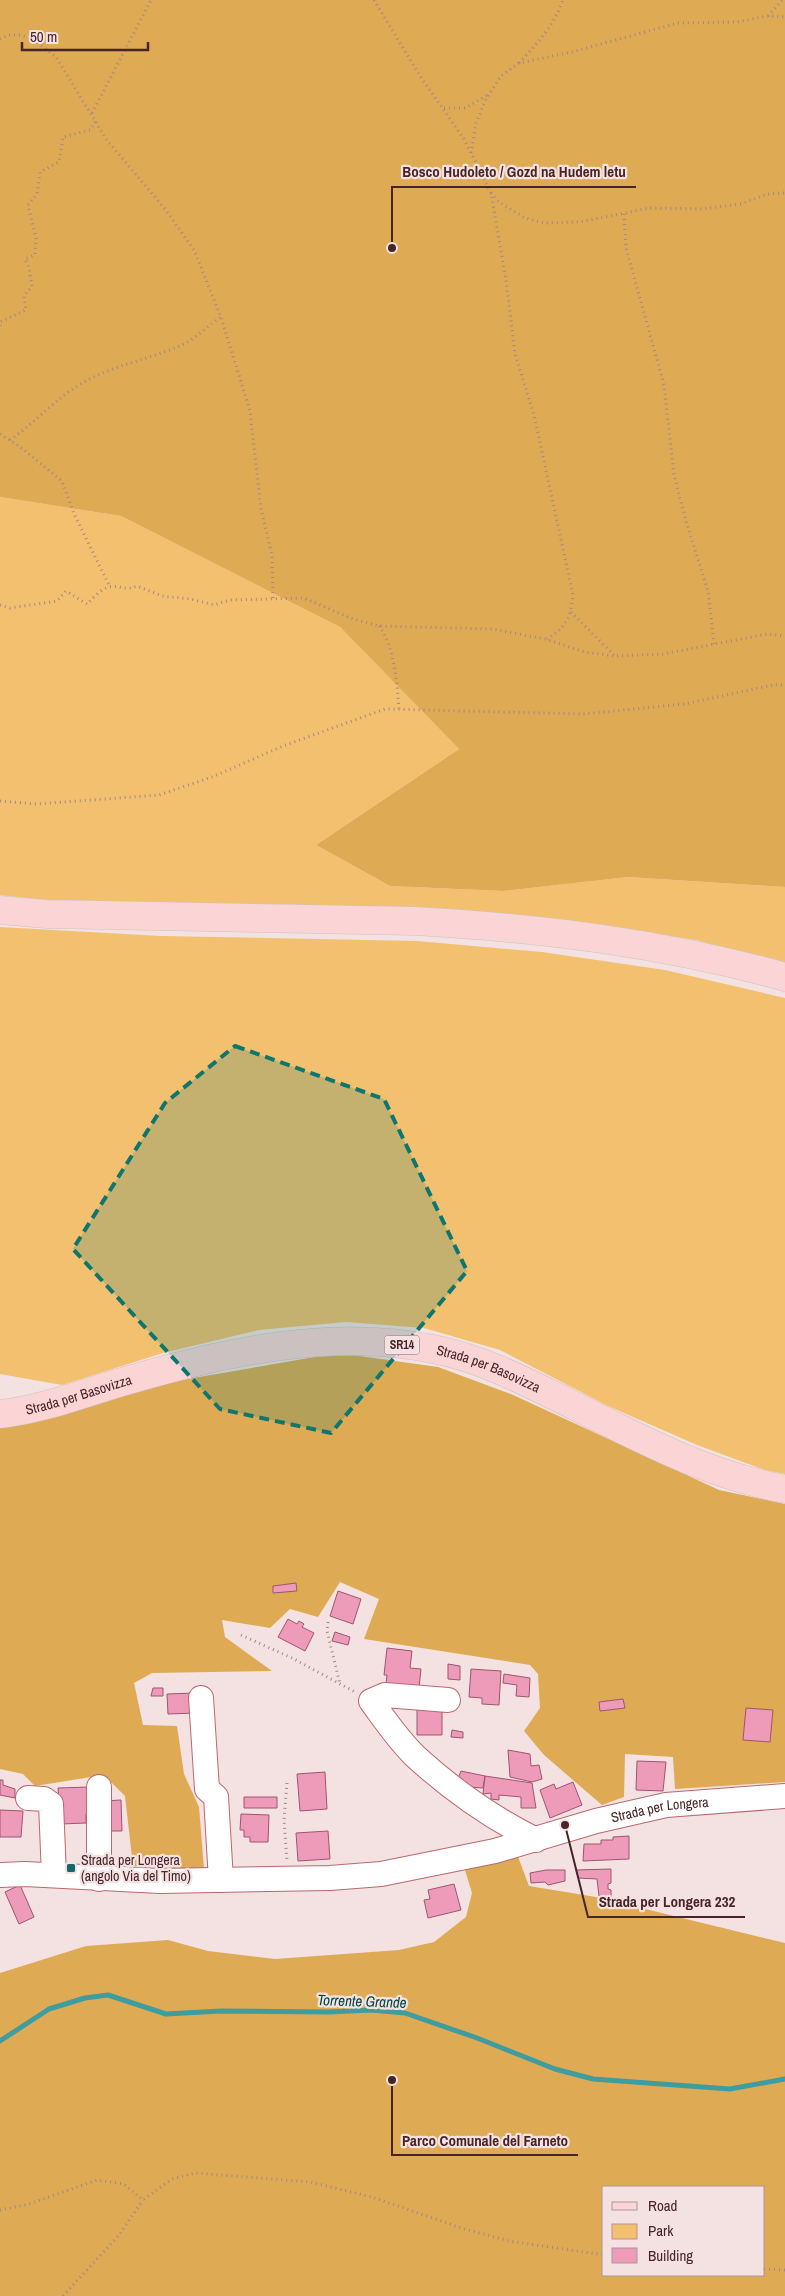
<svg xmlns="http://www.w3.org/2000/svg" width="785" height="2296" viewBox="0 0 785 2296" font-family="'Archivo Narrow',sans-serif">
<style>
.green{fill:#f3c070}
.forest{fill:#dfaa54;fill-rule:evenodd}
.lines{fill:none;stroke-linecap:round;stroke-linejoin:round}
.stream{stroke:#3f9d9f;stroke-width:5}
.building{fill:#ee9bb9;stroke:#9f5471}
.minor-casing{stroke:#ba686d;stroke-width:26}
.major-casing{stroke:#cbc2c3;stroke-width:29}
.path{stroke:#a28889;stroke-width:3;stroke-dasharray:1 4;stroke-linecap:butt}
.minor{stroke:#fff;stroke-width:24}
.major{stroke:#fbd4d5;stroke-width:28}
.marked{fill:#0f766e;fill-opacity:0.2;stroke:#0f766e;stroke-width:4;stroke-dasharray:10 6;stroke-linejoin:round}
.poi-dot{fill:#166567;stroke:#f4e1e1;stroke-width:2}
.labels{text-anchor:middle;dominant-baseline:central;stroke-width:4.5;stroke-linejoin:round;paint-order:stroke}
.shield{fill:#f4e1e1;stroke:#7b5d5f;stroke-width:1}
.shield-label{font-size:12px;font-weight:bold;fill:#472527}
.street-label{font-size:14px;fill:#472527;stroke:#f4e1e1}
.poi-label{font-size:14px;fill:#472527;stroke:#f4e1e1;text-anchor:start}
.water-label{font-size:15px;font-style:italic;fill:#004547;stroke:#f4e1e1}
.leader{fill:none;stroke:#472527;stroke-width:2}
.callout-dot{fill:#472527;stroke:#f4e1e1;stroke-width:2}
.callout-label{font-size:15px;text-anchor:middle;font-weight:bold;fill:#472527;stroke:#f4e1e1;stroke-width:4.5;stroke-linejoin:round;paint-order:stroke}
</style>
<rect width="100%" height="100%" fill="#f4e1e1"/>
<path class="green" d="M0,497L121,516L340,627L459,749L316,845L390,886L503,891L628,877L785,887V965L696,940L606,926L327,906L41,900L0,895Z
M0,927L161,936L417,941L542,952L665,970L785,998V1474L765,1470L697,1445L608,1406L500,1350L424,1328L346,1322L259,1330L163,1353L62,1385L0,1374Z"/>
<path class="forest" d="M0,0H785V887L628,877L503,891L390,886L316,845L459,749L340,627L121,516L0,497Z
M338,1353L438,1367L511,1394L719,1490L785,1504V1782L675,1789L673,1757L625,1754L624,1797L602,1805L544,1755L524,1731L540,1708L538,1674L530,1665L364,1639L379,1599L340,1582L318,1617L290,1609L270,1628L222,1620L225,1637L272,1671L152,1673L134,1683L143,1725L177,1726L184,1774L199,1807L204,1869L133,1866L125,1796L112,1783L91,1777L35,1786L23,1774L0,1769V1426H14L147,1386Z
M517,1854L529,1886L596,1897L785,1943V2296H0V1973L86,1946L168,1940L208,1951L275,1959L399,1950L434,1942L466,1917L472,1893L465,1870ZM604,2187H764V2275H604Z"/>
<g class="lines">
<path class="stream" d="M0,2041L49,2009L85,1998L108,1995L166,2014L221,2011L329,2012L371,2010L405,2013L477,2038L555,2069L593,2079L730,2089L785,2079"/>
</g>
<path class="building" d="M296,1583L297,1591L273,1593V1586Z
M338,1591L361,1599L353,1624L330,1616Z
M288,1619L297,1624L299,1621L304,1624L302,1627L314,1633L305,1651L278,1637Z
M335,1632L350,1637L348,1645L332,1641Z
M387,1648L412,1651L410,1668L421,1669L419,1688L386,1684L387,1675H384Z
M448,1664L460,1666V1680L448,1679Z
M471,1669L501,1671L499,1705L482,1704V1698L469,1697Z
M504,1674L530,1678L529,1697L516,1696L517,1685L503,1683Z
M153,1688H163V1696H151Z
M195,1693L196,1713L168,1714L167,1694Z
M623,1699L625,1708L600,1711L599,1702Z
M417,1708H442V1735H417Z
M746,1708L773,1710L770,1742L743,1740Z
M452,1730L463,1732V1738L451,1737Z
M508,1750L530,1754L531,1766L539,1765L542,1779L532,1782L510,1777Z
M637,1761L666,1762L663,1791L636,1790Z
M461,1771L485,1776L483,1788L455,1786Z
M325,1772L327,1809L300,1811L297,1774Z
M485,1776L532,1783L536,1808H521V1797L499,1795V1800L491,1799V1793L483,1794Z
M0,1780H3V1785L15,1789V1798L0,1795Z
M573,1782L582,1805L550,1818L540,1790L554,1784L556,1789Z
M90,1787L91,1814H86V1823L61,1824L58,1788Z
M244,1797H277V1808H244Z
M121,1800L122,1831H107L103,1801Z
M0,1810L23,1811L21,1837H0Z
M241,1814L269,1815L268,1842H250V1837H244V1830H240Z
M328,1831L330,1859L298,1861L296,1833Z
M629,1836V1859L583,1861L584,1844H601V1840H613V1837Z
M611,1869V1883L608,1884V1889L611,1890V1897L605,1898L604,1896H599L597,1879L578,1878L576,1870Z
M546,1870H565V1881L548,1885L545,1882L531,1883L530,1873Z
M454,1884L461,1910L428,1918L424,1900L430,1899L428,1890Z
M20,1885L34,1917L19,1924L5,1892Z"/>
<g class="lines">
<g class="minor-casing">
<g id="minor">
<path d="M201,1698L207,1789L216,1797L221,1880"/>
<path d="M448,1700L385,1695L371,1701C385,1720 399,1741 416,1757C451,1789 494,1819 536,1840"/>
<path d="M99,1787V1879"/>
<path d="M28,1798L44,1799L51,1804L54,1875"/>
<path id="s1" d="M0,1875L25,1874L160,1881L330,1878L381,1874L495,1851L596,1821L666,1805L785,1796"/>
</g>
</g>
<g class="major-casing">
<g id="major">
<path d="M0,910L46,914L414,921C541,928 663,943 785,977"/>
<path id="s2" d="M0,1414C45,1409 89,1391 132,1379C228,1351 333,1329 433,1349C481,1358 524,1381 567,1402C637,1437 707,1475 785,1489"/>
</g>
</g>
<path class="path" d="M374,0L420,76L464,139L491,193L506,280L515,354L534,415L573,595C571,616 566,628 547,639
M768,16L782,0
M0,39L8,35H22L37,42L56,57L106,139L165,209L194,250L221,317L250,411L261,509L272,555L273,598
M519,63C538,43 554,25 563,0
M444,108H465L489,94
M92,113L151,0
M471,153L476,123L486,99L501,76L519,63L572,52L678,23L737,22L767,16L785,17
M491,193L499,202L525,218L544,223L580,222L649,208L702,209L741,204L767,194L785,193
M624,214L626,248L664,385L674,475L686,521L708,591L714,644
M0,326V322L26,310L24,295L32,287L29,268L25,259L35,255L36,238L28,205L37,194L40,172L59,162L63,137L90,130L96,121
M0,434L19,446L62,481L74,514L110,587
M10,440C36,422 57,397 84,382C116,364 152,359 184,344C197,337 209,325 221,317
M0,605L10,608L57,601L66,591L87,604C93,598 101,589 109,587C120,585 125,591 137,586L162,596L191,599L214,605L230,600L304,598L350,618L379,626L492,629L546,639L584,652L615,656L663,654L767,634L785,636
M571,612L614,655
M379,626C395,648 397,683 399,710
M0,801L37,804L159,795L212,777L283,746L385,709L583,714L684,704L778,684L785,686
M328,1622L327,1631L340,1684
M241,1635L292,1658L355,1692
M287,1783L284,1820L287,1861
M0,2210L29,2204L97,2180L124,2184L143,2200L172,2179L195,2173L310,2182L372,2197L461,2228L509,2241L604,2255
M764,2269L785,2270
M63,2296L119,2235L143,2200"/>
<use href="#minor" class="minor"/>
<use href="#major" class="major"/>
</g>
<path class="marked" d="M235,1046L384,1099L467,1271L331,1433L220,1409L73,1249L165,1103Z"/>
<rect class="poi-dot" x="66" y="1863" width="10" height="10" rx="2.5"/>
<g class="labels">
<rect class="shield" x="384.5" y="1335.5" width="35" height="19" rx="4"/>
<g class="shield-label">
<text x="402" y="1345">SR14</text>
</g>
<g class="street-label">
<text stroke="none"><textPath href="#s2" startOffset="501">Strada per Basovizza</textPath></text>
<text stroke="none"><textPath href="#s2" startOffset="81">Strada per Basovizza</textPath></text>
<text stroke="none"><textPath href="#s1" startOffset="668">Strada per Longera</textPath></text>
</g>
<g class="poi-label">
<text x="81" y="1860">Strada per Longera<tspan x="81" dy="16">(angolo Via del Timo)</tspan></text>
</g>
<g class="water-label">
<text transform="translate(362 2001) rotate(2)">Torrente Grande</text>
</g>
</g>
<path class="leader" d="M392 248L392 187H636M565 1825L588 1917H745M392 2080L392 2155H578"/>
<g class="callout-dot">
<circle cx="392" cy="248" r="5"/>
<circle cx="565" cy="1825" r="5"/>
<circle cx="392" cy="2080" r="5"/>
</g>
<g class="callout-label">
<text x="514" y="177">Bosco Hudoleto / Gozd na Hudem letu</text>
<text x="667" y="1907">Strada per Longera 232</text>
<text x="485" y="2146">Parco Comunale del Farneto</text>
</g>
<rect x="602" y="2186" width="162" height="90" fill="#f4e1e1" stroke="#af9697"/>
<rect x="612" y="2202" width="25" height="8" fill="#fbd4d5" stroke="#af9697"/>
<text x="648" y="2211" font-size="15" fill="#472527">Road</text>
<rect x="612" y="2224" width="25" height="15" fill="#f3c070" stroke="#af9697"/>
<text x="648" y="2236" font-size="15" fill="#472527">Park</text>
<rect x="612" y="2248" width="25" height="15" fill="#ee9bb9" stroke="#af9697"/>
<text x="648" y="2261" font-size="15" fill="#472527">Building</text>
<path d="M22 42v8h126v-8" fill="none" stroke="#472527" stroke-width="2.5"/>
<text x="30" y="42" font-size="15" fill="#472527" stroke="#f4e1e1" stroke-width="4" paint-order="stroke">50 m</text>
</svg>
